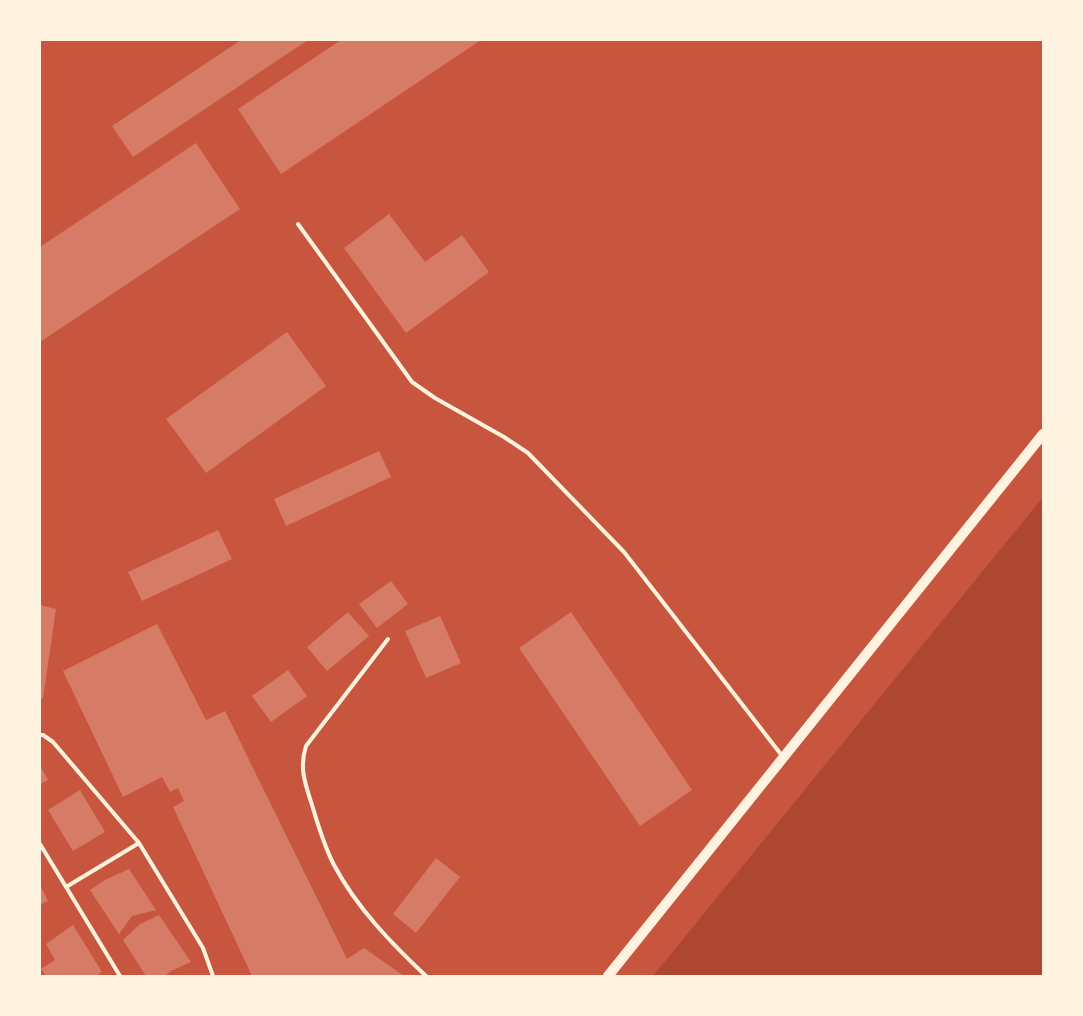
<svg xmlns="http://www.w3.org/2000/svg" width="1083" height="1016" viewBox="0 0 1083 1016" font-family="'PT Sans',sans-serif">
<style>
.green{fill:#ae4732}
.building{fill:#d67c66}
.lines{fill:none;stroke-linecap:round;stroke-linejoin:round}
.service{stroke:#fff3e0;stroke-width:4}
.secondary{stroke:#fff3e0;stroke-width:10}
</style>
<rect width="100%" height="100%" fill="#c8553d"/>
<path class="green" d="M1043,497V976H653Z"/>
<path class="building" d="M241,40H308L133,157L112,126Z
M341,40H481L281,174L238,109Z
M196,143L240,209L40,342V247Z
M389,214L425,262L462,235L489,272L406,333L344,248Z
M287,332L326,386L206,473L166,419Z
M379,451L391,477L286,526L274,499Z
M218,530L232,559L142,601L128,572Z
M391,581L408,604L377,628L359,604Z
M40,605L56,609L43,698L40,700Z
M348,612L369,636L327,671L307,647Z
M571,612L692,790L640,826L519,648Z
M440,616L461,663L426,678L405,631Z
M157,624L206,720L225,711L347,959L364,948L404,976H252L173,807L184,801L178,788L170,792L162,777L123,797L63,671Z
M288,670L307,696L271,722L252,696Z
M40,766L48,780L40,784Z
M80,790L105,832L73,851L48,810Z
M436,858L460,877L416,933L393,914Z
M129,869L156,910L132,916L119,934L90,890L105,880Z
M40,885L48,901L40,905Z
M159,915L191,962L171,971L165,976H146L123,940L140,924Z
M73,925L102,972L96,976H46L41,969L55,960L46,944Z"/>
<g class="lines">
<path class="service" d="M298,224L412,382L435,398L504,437L528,453L624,552L783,757
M388,639L306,746C299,768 305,783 312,805C318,825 324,846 334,865C357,908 391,943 426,976
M40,735H43L53,742L139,843L203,948L213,976
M40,844L120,976
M66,887L139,843"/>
<path class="secondary" d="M608,976L1043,434"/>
</g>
<rect width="1083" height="1016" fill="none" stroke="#fff3e0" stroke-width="82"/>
</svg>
